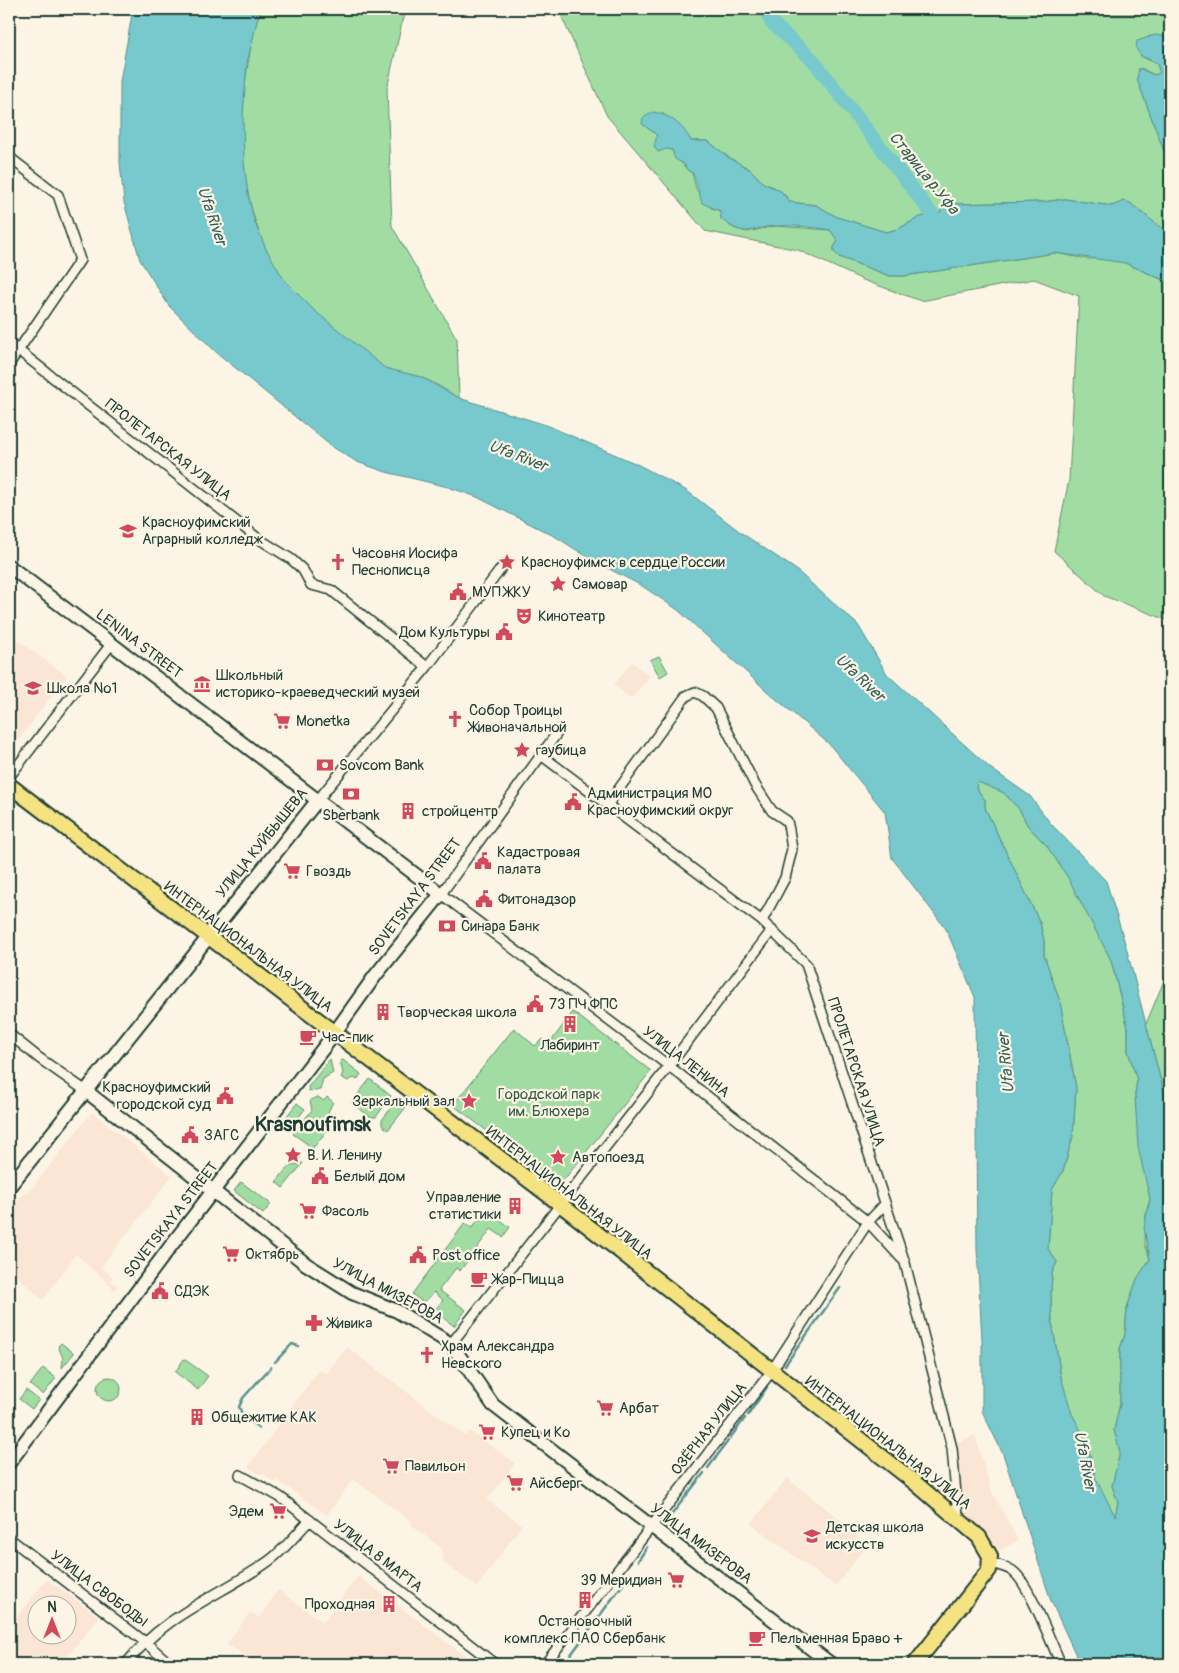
<svg xmlns="http://www.w3.org/2000/svg" width="1179" height="1673" viewBox="0 0 1179 1673" font-family="Pangolin,sans-serif">
<style>
.built{fill:#fbe5d4;fill-rule:evenodd}
.green{fill:#a1dda3;stroke:#608d6c}
.water{fill:#77c9cd;stroke:#549190;fill-rule:evenodd}
.lines{fill:none;stroke-linecap:round;stroke-linejoin:round}
.stream{stroke:#549190;stroke-width:2.5}
.river{stroke:#77c9cd;stroke-width:14}
.minor-casing{stroke:#1f3d34;stroke-width:12}
.secondary-casing{stroke:#1f3d34;stroke-width:16}
.primary-casing{stroke:#1f3d34;stroke-width:18}
.minor{stroke:#fcf5e5;stroke-width:9}
.secondary{stroke:#fcf5e5;stroke-width:12}
.primary{stroke:#f5e382;stroke-width:14}
.labels{text-anchor:middle;dominant-baseline:central;stroke-width:4.5;stroke-linejoin:round;paint-order:stroke}
.street-label{font-size:15px;fill:#1f3d34;stroke:#fcf5e5}
.poi-label{font-size:15px;fill:#1f3d34;stroke:#fcf5e5;text-anchor:start}
.park-label{font-size:15px;fill:#395d4a;stroke:#fcf5e5}
.water-label{font-size:16px;font-style:italic;fill:#35605a;stroke:#fcf5e5}
.district-label{font-size:20px;font-weight:bold;fill:#1f3d34;stroke:#fcf5e5}
</style>
<rect width="100%" height="100%" fill="#fcf5e5"/>
<filter id="ink" filterUnits="userSpaceOnUse"><feTurbulence type="fractalNoise" baseFrequency=".02" numOctaves="2"/><feDisplacementMap in="SourceGraphic" scale="10" xChannelSelector="R" yChannelSelector="G"/><feConvolveMatrix kernelMatrix="1 2 1 2 8 2 1 2 1" color-interpolation-filters="sRGB"/></filter>
<g filter="url(#ink)">
<path class="built" d="M9,634L67,676L9,752Z
M632,662L650,676L631,699L614,685Z
M92,1112L172,1176L101,1267L113,1277L110,1281L117,1286L115,1290L76,1254L43,1300L9,1269V1212L22,1196L33,1187Z
M347,1347L465,1436L470,1431L515,1463L487,1500L522,1525L477,1587L444,1563L441,1548L411,1525L413,1522L353,1479L327,1515L277,1480L275,1483L264,1474H259L248,1467L319,1370L326,1374Z
M975,1435L992,1492L1018,1540L998,1552L985,1533L962,1510L956,1443Z
M787,1478L847,1525L867,1546L835,1586L751,1524Z
M358,1576L472,1661L470,1664H256L227,1644L250,1612L259,1618L278,1590L323,1622Z
M47,1579L99,1617L61,1664H20L10,1657L9,1658V1627ZM38,1606H68V1636H38Z"/>
<path class="green" d="M260,9H405L387,89L392,226L457,339L459,398C446,391 433,381 419,377C408,373 392,373 383,367C357,349 300,303 283,279C230,201 236,96 260,9Z
M558,9H1170V37L1149,36L1140,56L1157,64L1160,73L1154,75L1141,68L1137,79L1170,167V235L1130,203L1124,201L1112,206L1065,199L1043,202L950,204L940,213L920,217L898,229L886,232L837,217L816,205L789,202L786,196L774,187L763,183L751,170L728,157L708,141H690L680,126L662,113L648,129L654,131L666,149L672,150C673,155 687,170 692,173L696,189L711,208L720,211L730,226L736,229L747,232L776,226L830,230L838,241L834,247V252L839,257L890,276H904L1055,253L1088,259L1105,258L1125,263L1170,283V621L1104,596L1054,551L1069,480L1079,296L1034,279L921,301L863,280L798,250L705,231L607,116Z
M659,656L668,672L660,677L650,660Z
M978,782L1004,793L1019,809L1028,826L1047,846L1068,877L1111,960L1128,1028V1051L1137,1080L1135,1095L1137,1121L1150,1199L1146,1212L1145,1243L1150,1259L1137,1279L1127,1308L1125,1334L1120,1349V1404L1114,1430L1120,1452L1112,1486L1118,1502L1115,1517L1095,1477L1087,1442L1071,1414L1061,1377L1052,1322L1051,1295L1052,1273L1057,1262L1048,1249L1052,1190L1063,1171L1073,1136L1076,1088L1060,1002L1044,955V941L1040,923L985,808V800L976,788Z
M1170,966V1116L1146,1024Z
M573,1012L651,1071L559,1186L500,1141L502,1137L493,1131L491,1134L453,1105L514,1028L535,1046L542,1039L549,1044Z
M330,1059L333,1073L323,1079L320,1090L309,1091L308,1087Z
M343,1060L361,1074L357,1080L354,1078L348,1081L341,1077L343,1073L340,1061Z
M370,1079L391,1096L376,1117H371L351,1103Z
M318,1097L324,1101L327,1097L333,1102L328,1112L330,1114L324,1122L330,1127L313,1148L293,1134L312,1110L310,1100Z
M397,1100L406,1107L388,1130L382,1125V1120Z
M297,1103L305,1109L288,1131L280,1125Z
M303,1163L283,1188L276,1182L289,1166Z
M241,1182L271,1204L263,1214L234,1191Z
M486,1209L510,1227L503,1237L491,1229L460,1271L456,1268L439,1290L466,1310L454,1326L434,1311L443,1300L434,1292L424,1303L412,1294L465,1223L472,1228Z
M61,1343L74,1353L62,1368L63,1358L58,1346Z
M184,1359L208,1376L198,1390L175,1372Z
M43,1368L56,1378L43,1395L30,1385Z
M97 1389a12 12 0 1 1 24 0a12 12 0 1 1-24 0Z
M26,1390L39,1400L32,1409L19,1399Z"/>
<path class="water" d="M133,9H260L247,63L243,115L244,162L248,195L255,223L266,249L285,281L315,311L385,368L421,377L459,398L546,425L637,464L687,491L743,534L795,569L858,625L887,674L990,768L1030,796L1051,824L1106,881L1125,943L1170,1116V1340L1165,1520L1170,1532V1664H1080L1051,1601L1003,1454L982,1411V1340L977,1249L975,997L946,929L892,858L885,812L829,744L768,692L678,610L642,586L594,561L556,537L477,497L448,487L386,472L357,462L331,446L216,352L169,306L140,260L124,202L120,163V81ZM978,782L1004,793L1019,809L1028,826L1047,846L1068,878L1111,960L1128,1028V1051L1137,1080L1135,1095L1138,1147L1150,1199L1144,1228L1150,1259L1137,1279L1127,1308L1125,1334L1120,1349V1404L1114,1430L1120,1452L1112,1486L1118,1502L1115,1516L1095,1477L1087,1442L1072,1414L1061,1377L1052,1322L1051,1295L1052,1273L1057,1262L1048,1249L1052,1190L1063,1171L1073,1136L1076,1088L1060,1002L1044,955V941L1040,923L985,808V800L976,788Z
M1155,35L1170,37V167L1137,79L1139,68L1154,75L1160,73L1157,64C1147,56 1133,57 1137,41Z
M653,112C669,114 684,126 691,141H708L728,157L751,170L763,183L781,191L789,202L816,205L837,217L886,232L898,229L920,217L940,213L943,206L950,204L1043,202L1065,199L1112,206L1124,201L1130,203L1170,235V283L1125,263L1055,253L904,276H890L839,257L834,252V247L838,241L830,230C813,227 792,225 775,226C748,228 747,239 721,219L720,211L702,203L693,173L687,170L684,164L675,159L672,150L666,149L658,152L654,147L657,135L642,124L643,118Z"/>
<g class="lines">
<path class="stream" d="M275,1362L292,1344L298,1346
M785,1365L840,1288
M748,1415L767,1387
M259,1428L243,1416L239,1407L243,1398L271,1367
M730,1438L745,1418
M708,1468L728,1441
M672,1514L704,1473
M638,1561L647,1547
M564,1664L629,1576"/>
<path class="river" d="M765,9L771,22L812,59L942,227L946,228"/>
<g class="minor-casing">
<path id="minor" d="M9,157L58,195L80,260L9,364
M9,343L256,537L291,559L303,570L311,585L331,590L427,667
M557,733L441,894L669,1066L868,1222L902,1259
M541,755L762,921L806,964L905,1263L952,1448L958,1517
M9,777L112,643
M317,801L427,667L503,566
M608,804L686,696L695,692L703,696L716,708L755,785L772,811L787,821L789,830L792,849L785,878L762,921
M9,1034L39,1058L86,1091
M451,1344L669,1066L772,930
M240,1475L280,1497L495,1664
M9,1538L145,1642L170,1664
M991,1563C1000,1566 1010,1567 1016,1574C1031,1589 1051,1643 1061,1664
M126,1664C164,1615 217,1597 266,1563C283,1552 296,1534 310,1520
M545,1664L771,1372L868,1222L885,1204"/>
</g>
<g class="secondary-casing">
<path id="secondary" d="M9,566L441,894L375,976L328,1042L176,1239L9,1463
M86,1091L306,1264L352,1293L397,1311L451,1344L493,1405L831,1664
M9,1187L317,801"/>
</g>
<g class="primary-casing">
<path id="primary" d="M9,785L551,1197L913,1481L979,1537L990,1556L989,1570L915,1664"/>
</g>
<use href="#minor" class="minor"/>
<use href="#secondary" class="secondary"/>
<use href="#primary" class="primary"/>
</g>
</g>
<defs>
<g id="university-bare" transform="scale(1.35)"><path d="M0-5L7-2L0 1L-7-2ZM-4 1L0 2.5L4 1V4Q0 6-4 4Z" fill="#d1495b" stroke="#fcf5e5" stroke-width="2.5" paint-order="stroke"/></g>
<g id="church-bare" transform="scale(1.35)"><path d="M-1.2-6h2.4v3.5h3.3v2.4h-3.3V6h-2.4V-.1h-3.3v-2.4h3.3Z" fill="#d1495b" stroke="#fcf5e5" stroke-width="2.5" paint-order="stroke"/></g>
<g id="sight-bare" transform="scale(1.35)"><path d="M0-6L1.8-2.2L6-1.7L2.9 1.2L3.7 5.4L0 3.3L-3.7 5.4L-2.9 1.2L-6-1.7L-1.8-2.2Z" fill="#d1495b" stroke="#fcf5e5" stroke-width="2.5" paint-order="stroke"/></g>
<g id="civic-bare" transform="scale(1.35)"><path d="M-.6-6.5H3V-4.5H.6V-3L4-1V1h2V6H-6V1h2V-1L-.6-3ZM-1.2 2.5V6h2.4V2.5Z" fill="#d1495b" stroke="#fcf5e5" stroke-width="2.5" paint-order="stroke"/></g>
<g id="theatre-bare" transform="scale(1.35)"><path d="M-5-5.5Q0-4 5-5.5V0Q5 5 0 6Q-5 5-5 0ZM-3.3-2.5H-1v1.5H-3.3ZM1-2.5H3.3v1.5H1ZM-2.8 1Q0 5.5 2.8 1Z" fill="#d1495b" stroke="#fcf5e5" stroke-width="2.5" paint-order="stroke"/></g>
<g id="museum-bare" transform="scale(1.35)"><path d="M0-6L6-3V-2H-6V-3ZM-5-1h2V3h-2ZM-1-1h2V3h-2ZM3-1h2V3H3ZM-6 4H6V6H-6Z" fill="#d1495b" stroke="#fcf5e5" stroke-width="2.5" paint-order="stroke"/></g>
<g id="school-bare" transform="scale(1.35)"><path d="M0-5L7-2L0 1L-7-2ZM-4 1L0 2.5L4 1V4Q0 6-4 4Z" fill="#d1495b" stroke="#fcf5e5" stroke-width="2.5" paint-order="stroke"/></g>
<g id="supermarket-bare" transform="scale(1.35)"><path d="M-6-5.5h2.5l.6 2H6L4.5 2H-2.5L-4.4-4H-6ZM-1.5 3.2a1.3 1.3 0 1 0 .1 0ZM3 3.2a1.3 1.3 0 1 0 .1 0Z" fill="#d1495b" stroke="#fcf5e5" stroke-width="2.5" paint-order="stroke"/></g>
<g id="bank-bare" transform="scale(1.35)"><path d="M-6-4H6V4H-6ZM0-2.3a2.3 2.3 0 1 0 0 4.6a2.3 2.3 0 1 0 0-4.6Z" fill="#d1495b" stroke="#fcf5e5" stroke-width="2.5" paint-order="stroke"/></g>
<g id="building-bare" transform="scale(1.35)"><path d="M-4-6H4V6H1V3H-1V6H-4ZM-2.5-4.3h1.7v1.8h-1.7ZM.8-4.3h1.7v1.8H.8ZM-2.5-1h1.7V.8h-1.7ZM.8-1h1.7V.8H.8Z" fill="#d1495b" stroke="#fcf5e5" stroke-width="2.5" paint-order="stroke"/></g>
<g id="cafe-bare" transform="scale(1.35)"><path d="M-5.5-4.5H6V0H3Q3 3.5 0 3.5H-2.5Q-5.5 3.5-5.5 0ZM3-3.2v2h1.7v-2ZM-6 4.5H4V6H-6Z" fill="#d1495b" stroke="#fcf5e5" stroke-width="2.5" paint-order="stroke"/></g>
<g id="pharmacy-bare" transform="scale(1.35)"><path d="M-2-6h4v4h4v4h-4v4h-4v-4h-4v-4h4Z" fill="#d1495b" stroke="#fcf5e5" stroke-width="2.5" paint-order="stroke"/></g>
</defs>
<g fill-rule="evenodd">
<use href="#university-bare" x="128" y="531"/>
<use href="#church-bare" x="338" y="562"/>
<use href="#sight-bare" x="507" y="562"/>
<use href="#sight-bare" x="558" y="584"/>
<use href="#civic-bare" x="458" y="592"/>
<use href="#theatre-bare" x="524" y="616"/>
<use href="#civic-bare" x="504" y="632"/>
<use href="#museum-bare" x="202" y="684"/>
<use href="#school-bare" x="33" y="688"/>
<use href="#church-bare" x="455" y="719"/>
<use href="#supermarket-bare" x="282" y="721"/>
<use href="#sight-bare" x="522" y="750"/>
<use href="#bank-bare" x="325" y="765"/>
<use href="#bank-bare" x="351" y="794"/>
<use href="#civic-bare" x="573" y="802"/>
<use href="#building-bare" x="408" y="811"/>
<use href="#civic-bare" x="483" y="861"/>
<use href="#supermarket-bare" x="292" y="871"/>
<use href="#civic-bare" x="484" y="899"/>
<use href="#bank-bare" x="447" y="926"/>
<use href="#civic-bare" x="535" y="1004"/>
<use href="#building-bare" x="383" y="1012"/>
<use href="#building-bare" x="570" y="1024"/>
<use href="#cafe-bare" x="308" y="1037"/>
<use href="#civic-bare" x="225" y="1096"/>
<use href="#sight-bare" x="469" y="1101"/>
<use href="#civic-bare" x="190" y="1135"/>
<use href="#sight-bare" x="293" y="1155"/>
<use href="#sight-bare" x="558" y="1157"/>
<use href="#civic-bare" x="320" y="1176"/>
<use href="#building-bare" x="515" y="1206"/>
<use href="#supermarket-bare" x="308" y="1211"/>
<use href="#supermarket-bare" x="231" y="1254"/>
<use href="#civic-bare" x="418" y="1255"/>
<use href="#cafe-bare" x="479" y="1279"/>
<use href="#civic-bare" x="160" y="1291"/>
<use href="#pharmacy-bare" x="314" y="1323"/>
<use href="#church-bare" x="427" y="1355"/>
<use href="#supermarket-bare" x="605" y="1408"/>
<use href="#building-bare" x="197" y="1417"/>
<use href="#supermarket-bare" x="487" y="1432"/>
<use href="#supermarket-bare" x="391" y="1466"/>
<use href="#supermarket-bare" x="515" y="1483"/>
<use href="#supermarket-bare" x="278" y="1511"/>
<use href="#school-bare" x="812" y="1536"/>
<use href="#supermarket-bare" x="676" y="1580"/>
<use href="#building-bare" x="585" y="1600"/>
<use href="#building-bare" x="389" y="1604"/>
<use href="#cafe-bare" x="757" y="1638"/>
</g>
<g class="labels">
<g class="street-label">
<text transform="translate(168 450) rotate(38)">ПРОЛЕТАРСКАЯ УЛИЦА</text>
<text transform="translate(139 644) rotate(37)">LENINA STREET</text>
<text transform="translate(262 843) rotate(-51)">УЛИЦА КУЙБЫШЕВА</text>
<text transform="translate(415 897) rotate(-53)">SOVETSKAYA STREET</text>
<text transform="translate(248 947) rotate(37)">ИНТЕРНАЦИОНАЛЬНАЯ УЛИЦА</text>
<text transform="translate(686 1062) rotate(38)">УЛИЦА ЛЕНИНА</text>
<text transform="translate(856 1072) rotate(72)">ПРОЛЕТАРСКАЯ УЛИЦА</text>
<text transform="translate(569 1193) rotate(38)">ИНТЕРНАЦИОНАЛЬНАЯ УЛИЦА</text>
<text transform="translate(171 1220) rotate(-52)">SOVETSKAYA STREET</text>
<text transform="translate(388 1291) rotate(28)">УЛИЦА МИЗЕРОВА</text>
<text transform="translate(709 1429) rotate(-52)">ОЗЁРНАЯ УЛИЦА</text>
<text transform="translate(888 1443) rotate(38)">ИНТЕРНАЦИОНАЛЬНАЯ УЛИЦА</text>
<text transform="translate(701 1544) rotate(37)">УЛИЦА МИЗЕРОВА</text>
<text transform="translate(378 1556) rotate(38)">УЛИЦА 8 МАРТА</text>
<text transform="translate(99 1589) rotate(37)">УЛИЦА СВОБОДЫ</text>
</g>
<g class="poi-label">
<text x="142" y="522">Красноуфимский<tspan x="142" dy="17">Аграрный колледж</tspan></text>
<text x="352" y="553">Часовня Иосифа<tspan x="352" dy="17">Песнописца</tspan></text>
<text x="521" y="562">Красноуфимск в сердце России</text>
<text x="572" y="584">Самовар</text>
<text x="472" y="592">МУП ЖКУ</text>
<text x="538" y="616">Кинотеатр</text>
<text x="490" y="632" text-anchor="end">Дом Культуры</text>
<text x="216" y="675">Школьный<tspan x="216" dy="17">историко-краеведческий музей</tspan></text>
<text x="47" y="688">Школа №1</text>
<text x="469" y="710">Собор Троицы<tspan x="469" dy="17">Живоначальной</tspan></text>
<text x="296" y="721">Monetka</text>
<text x="536" y="750">гаубица</text>
<text x="339" y="765">Sovcom Bank</text>
<text x="587" y="793">Администрация МО<tspan x="587" dy="17">Красноуфимский округ</tspan></text>
<text x="422" y="811">стройцентр</text>
<text x="351" y="815" text-anchor="middle">Sberbank</text>
<text x="497" y="852">Кадастровая<tspan x="497" dy="17">палата</tspan></text>
<text x="306" y="871">Гвоздь</text>
<text x="498" y="899">Фитонадзор</text>
<text x="461" y="926">Синара Банк</text>
<text x="549" y="1004">73 ПЧ ФПС</text>
<text x="397" y="1012">Творческая школа</text>
<text x="322" y="1037">Час-пик</text>
<text x="570" y="1045" text-anchor="middle">Лабиринт</text>
<text x="211" y="1087" text-anchor="end">Красноуфимский<tspan x="211" dy="17">городской суд</tspan></text>
<text x="455" y="1101" text-anchor="end">Зеркальный зал</text>
<text x="204" y="1135">ЗАГС</text>
<text x="307" y="1155">В. И. Ленину</text>
<text x="572" y="1157">Автопоезд</text>
<text x="334" y="1176">Белый дом</text>
<text x="501" y="1197" text-anchor="end">Управление<tspan x="501" dy="17">статистики</tspan></text>
<text x="322" y="1211">Фасоль</text>
<text x="245" y="1254">Октябрь</text>
<text x="432" y="1255">Post office</text>
<text x="493" y="1279">Жар-Пицца</text>
<text x="174" y="1291">СДЭК</text>
<text x="328" y="1323">Живика</text>
<text x="441" y="1346">Храм Александра<tspan x="441" dy="17">Невского</tspan></text>
<text x="619" y="1408">Арбат</text>
<text x="211" y="1417">Общежитие КАК</text>
<text x="501" y="1432">Купец и Ко</text>
<text x="405" y="1466">Павильон</text>
<text x="529" y="1483">Айсберг</text>
<text x="264" y="1511" text-anchor="end">Эдем</text>
<text x="826" y="1527">Детская школа<tspan x="826" dy="17">искусств</tspan></text>
<text x="662" y="1580" text-anchor="end">39 Меридиан</text>
<text x="375" y="1604" text-anchor="end">Проходная</text>
<text x="585" y="1621" text-anchor="middle">Остановочный<tspan x="585" dy="17">комплекс ПАО Сбербанк</tspan></text>
<text x="771" y="1638">Пельменная Браво +</text>
</g>
<g class="park-label">
<text x="549" y="1094">Городской парк<tspan x="549" dy="17">им. Блюхера</tspan></text>
</g>
<g class="water-label">
<text transform="translate(924 173) rotate(51)">Старица р.Уфа</text>
<text transform="translate(212 216) rotate(71)">Ufa River</text>
<text transform="translate(518 456) rotate(21)">Ufa River</text>
<text transform="translate(860 678) rotate(43)">Ufa River</text>
<text transform="translate(1006 1063) rotate(-95)">Ufa River</text>
<text transform="translate(1085 1461) rotate(79)">Ufa River</text>
</g>
<g class="district-label">
<text x="313" y="1124">Krasnoufimsk</text>
</g>
</g>
<rect width="1179" height="1673" fill="none" stroke="#fcf5e5" stroke-width="30"/>
<rect x="15" y="15" width="1149" height="1643" fill="none" stroke="#1f3d34" stroke-width="2" filter="url(#ink)"/>
<g transform="translate(52 1620)"><circle r="24" fill="#fcf5e5" stroke="#a4ab9e"/>
<path d="M0-4L9 19L0 12L-9 19Z" fill="#d1495b"/>
<text y="-8" font-size="14" font-weight="bold" text-anchor="middle" fill="#1f3d34">N</text>
</g>
</svg>
